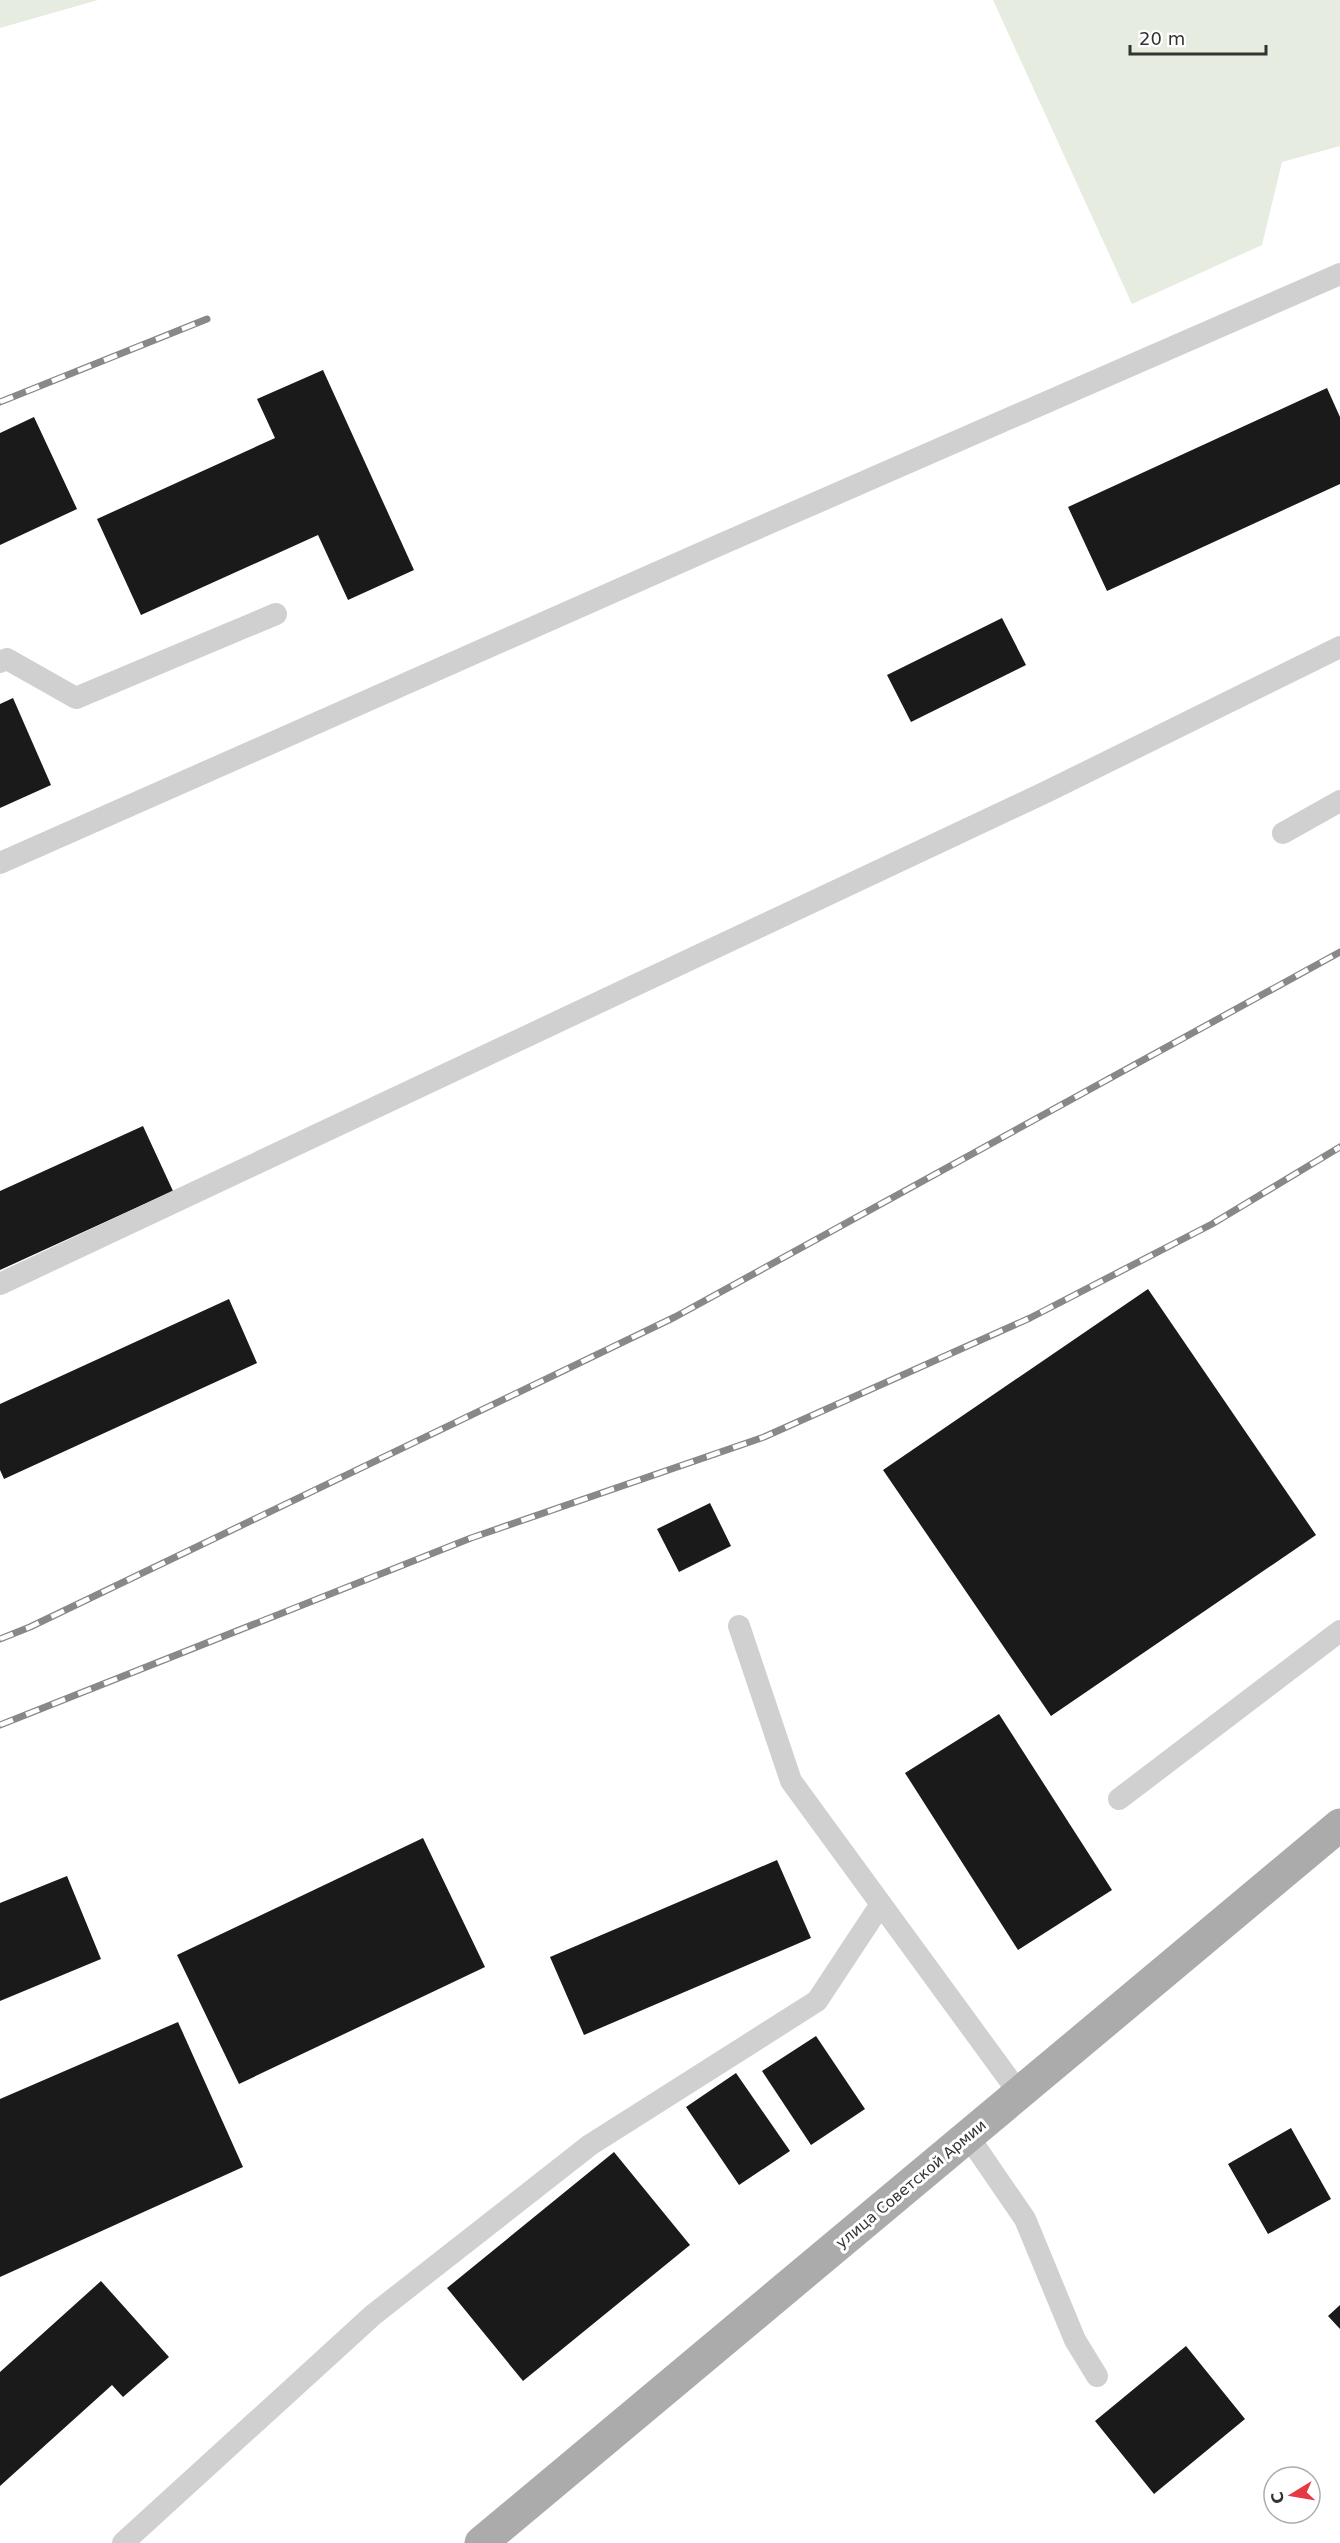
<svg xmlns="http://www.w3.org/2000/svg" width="1340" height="2543" viewBox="0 0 1340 2543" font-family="'DejaVu Sans',sans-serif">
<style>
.green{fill:#e6ecdf}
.building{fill:#1a1a1a}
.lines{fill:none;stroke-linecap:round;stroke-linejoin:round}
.lane{stroke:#d0d0d0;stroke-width:22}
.primary{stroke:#ababab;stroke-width:33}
.rail-casing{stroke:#888;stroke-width:7}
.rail{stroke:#fff;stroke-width:4.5;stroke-dasharray:14;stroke-linecap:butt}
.labels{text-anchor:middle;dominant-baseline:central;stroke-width:6;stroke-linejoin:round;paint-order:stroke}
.street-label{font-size:15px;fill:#333;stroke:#fff}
</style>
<rect width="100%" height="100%" fill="#fff"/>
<path class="green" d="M0,0H98L0,28Z
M993,0H1340V146L1282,162L1262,245L1132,304Z"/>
<path class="building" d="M323,370L414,570L348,600L318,535L141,615L97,519L275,438L257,399Z
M1327,388L1340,417V484L1107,591L1068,507Z
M34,417L77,509L0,545V433Z
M1002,618L1026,665L911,722L887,675Z
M13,698L51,785L0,808V704Z
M143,1126L173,1191L0,1270V1191Z
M1148,1289L1316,1535L1051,1716L883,1470Z
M229,1299L257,1363L4,1479L0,1470V1404Z
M710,1503L731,1546L679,1572L657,1529Z
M999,1714L1112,1890L1018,1950L905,1773Z
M423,1838L485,1967L239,2084L177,1955Z
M777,1860L811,1938L584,2035L550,1957Z
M67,1876L101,1959L0,2001V1903Z
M178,2022L243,2167L0,2277V2099Z
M816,2036L865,2109L811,2145L762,2071Z
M736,2073L790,2151L739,2185L686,2107Z
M1291,2128L1331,2199L1268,2234L1228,2164Z
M614,2152L690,2245L523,2381L447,2288Z
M101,2281L169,2357L123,2397L112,2385L0,2486V2372Z
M1340,2305V2329L1328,2316Z
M1186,2346L1245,2419L1154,2494L1095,2421Z"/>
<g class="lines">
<path class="lane" d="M0,662L7,659L76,698L276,614
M1283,833L1340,801
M0,863L717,546L1340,274
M0,1284L1046,792L1340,647
M739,1626L791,1781L1019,2093
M1119,1799L1340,1631
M968,2136L1025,2219L1075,2340L1097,2376
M123,2543L373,2315L590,2145L817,2001L881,1904"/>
<path class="primary" d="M481,2543L1340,1825"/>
<g class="rail-casing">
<path id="rail" d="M0,402L207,319
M0,1639L30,1627L675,1317L1340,952
M0,1725L471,1538L764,1437L1030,1318L1212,1224L1340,1147"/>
</g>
<use href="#rail" class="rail"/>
</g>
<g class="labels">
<g class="street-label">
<text transform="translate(911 2184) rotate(-40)">улица Советской Армии</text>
</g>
</g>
<g transform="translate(1292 2495) rotate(259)"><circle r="28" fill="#ffffff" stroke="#adadad" stroke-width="1.5"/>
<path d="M0-4.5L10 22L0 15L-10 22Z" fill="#e63946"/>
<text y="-9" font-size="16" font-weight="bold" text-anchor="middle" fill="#333333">С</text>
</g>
<path d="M1130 45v9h136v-9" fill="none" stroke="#333333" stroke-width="3"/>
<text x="1139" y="45" font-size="18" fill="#333333" stroke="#ffffff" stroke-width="4.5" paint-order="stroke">20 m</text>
</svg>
